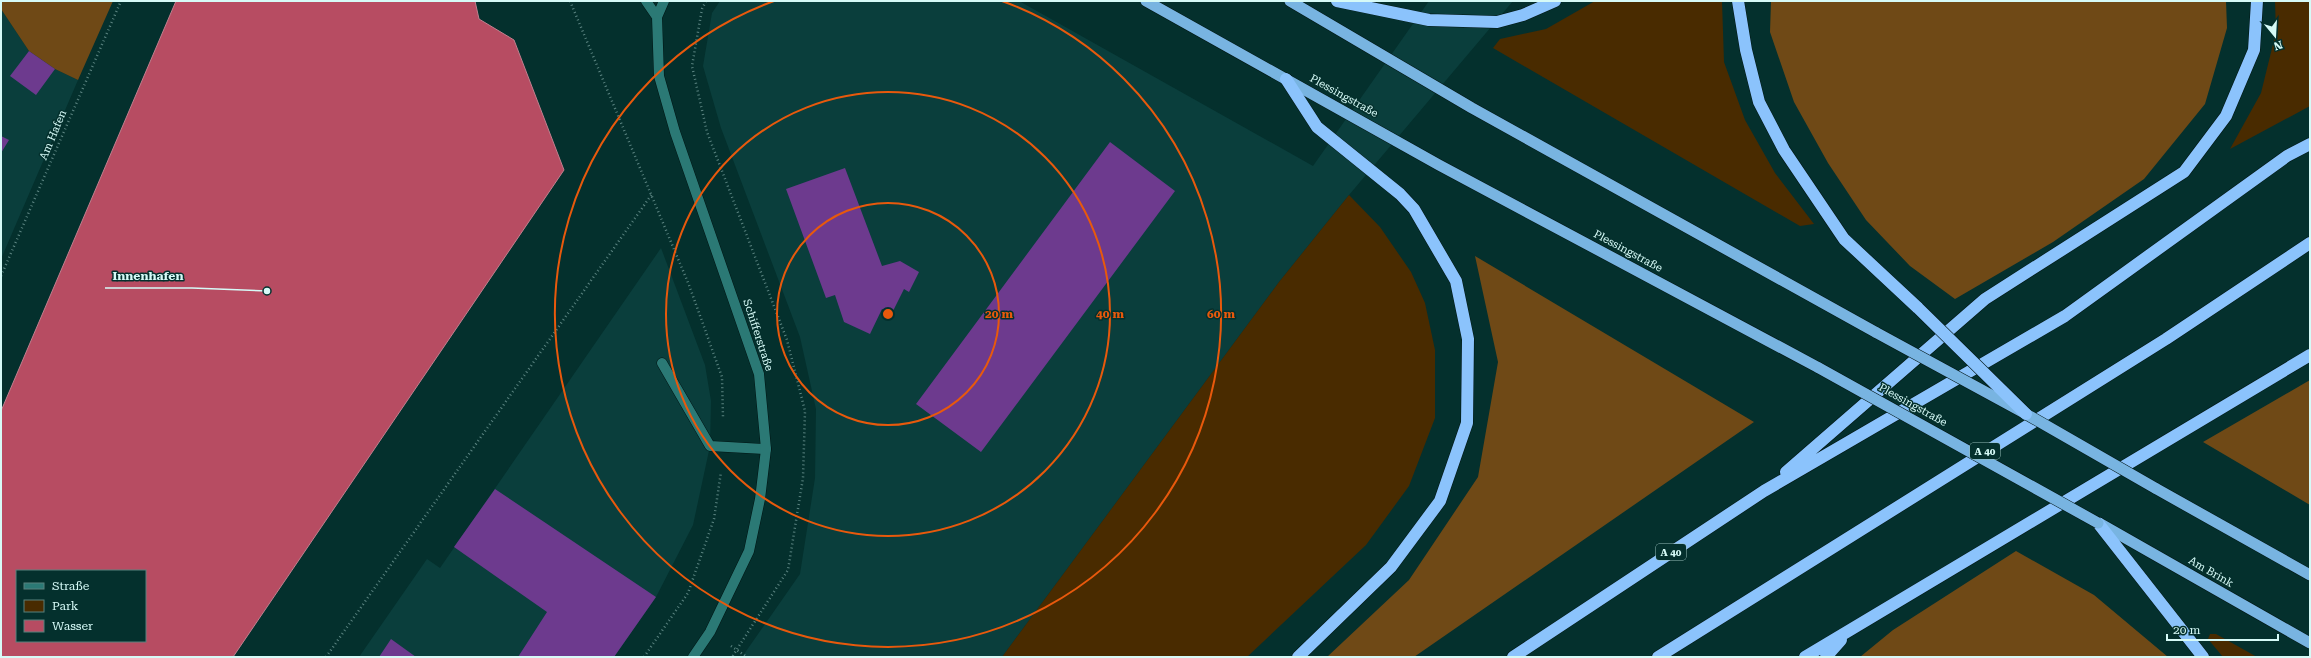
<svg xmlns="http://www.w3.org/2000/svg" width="2311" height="658" viewBox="0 0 2311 658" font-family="'Roboto Serif',serif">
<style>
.built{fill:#0a3e3c}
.green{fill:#492b00}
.forest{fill:#6f4916}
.water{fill:#b74c62;stroke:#c0808f;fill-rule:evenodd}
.building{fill:#6d3a8e}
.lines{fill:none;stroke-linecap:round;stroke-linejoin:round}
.service-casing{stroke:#001514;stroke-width:11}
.tertiary-casing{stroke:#001514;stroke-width:11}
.trunk-casing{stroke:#001514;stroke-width:12}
.motorway-casing{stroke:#001514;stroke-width:13}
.path{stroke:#5b8481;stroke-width:2.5;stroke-dasharray:1 3;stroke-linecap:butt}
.service{stroke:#2b7975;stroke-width:10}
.tertiary{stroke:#2b7975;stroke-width:10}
.trunk{stroke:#78b4e1;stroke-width:11}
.motorway{stroke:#8bc3fc;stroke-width:12}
.trunk-bridge-casing{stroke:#001514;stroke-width:12;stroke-linecap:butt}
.motorway-bridge-casing{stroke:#001514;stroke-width:13;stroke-linecap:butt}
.trunk-bridge{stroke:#78b4e1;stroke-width:11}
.motorway-bridge{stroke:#8bc3fc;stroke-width:12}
.ring{fill:none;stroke:#e8590c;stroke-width:2}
.labels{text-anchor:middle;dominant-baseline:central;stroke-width:3;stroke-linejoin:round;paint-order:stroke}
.shield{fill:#04302d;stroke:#97bdba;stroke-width:1}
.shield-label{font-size:10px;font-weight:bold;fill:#d6faf7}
.street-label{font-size:11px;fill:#d6faf7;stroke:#04302d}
.centre{fill:#e8590c;stroke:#04302d;stroke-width:2}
.ring-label{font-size:12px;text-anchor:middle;font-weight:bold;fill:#e8590c;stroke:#04302d;stroke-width:3;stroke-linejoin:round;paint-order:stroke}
.leader{fill:none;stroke:#d6faf7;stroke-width:1.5}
.callout-dot{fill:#d6faf7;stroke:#04302d;stroke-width:1.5}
.callout-label{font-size:12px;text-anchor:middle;font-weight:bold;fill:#d6faf7;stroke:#04302d;stroke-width:3;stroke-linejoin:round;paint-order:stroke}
</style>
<rect width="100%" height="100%" fill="#04302d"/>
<path class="built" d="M720,1H1019L1313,166L1429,1H1513L1349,195L1279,282L1002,657H742L800,574L815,478L816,409L800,337L721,128L703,66L712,13Z
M1,9L29,51L55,69L78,80L1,259Z
M661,248L705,365L711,401L710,446L693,525L656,597L614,657H359L427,559L440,568Z"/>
<path class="green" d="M1595,1H1722L1724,62L1745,120L1775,173L1814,224L1800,226L1493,48L1500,39L1546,29Z
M2275,1H2310V106L2230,149L2261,93L2276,32Z
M1349,195L1380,227L1411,272L1425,303L1435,350V418L1409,486L1366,545L1247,657H1002L1279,282Z
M2210,634H2216L2257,657H2223L2208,639Z"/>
<path class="forest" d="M1,1H113L78,80L55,69L29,51L1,9Z
M1771,1H2226L2227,28L2205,104L2144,179L2053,242L1955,299L1910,266L1866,220L1828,163L1794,102L1770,32Z
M1475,256L1754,422L1414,657H1327L1409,580L1478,477L1498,362Z
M2310,380V505L2203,442Z
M2016,551L2094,595L2168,657H1860L1893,630Z"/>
<path class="water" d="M176,1H475L479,19L514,40L564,170L233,657H1V411ZM17,571H145V641H17Z"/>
<path class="building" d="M29,51L55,69L36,95L10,76Z
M1,136L9,140L1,153Z
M1110,142L1175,191L981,452L916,404Z
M845,168L882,266L900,261L919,272L909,292L904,289L892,313L882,309L870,334L844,322L835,295L826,298L786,189Z
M495,489L656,597L614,657H518L547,612L454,547Z
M391,639L416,657H379Z"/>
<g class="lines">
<g class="service-casing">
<path id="service" d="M662,363L710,446L766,449"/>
</g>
<g class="tertiary-casing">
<path id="tertiary" d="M646,1L657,17
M664,1L657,17L659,76L675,132L759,374L766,449L760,499L749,551L710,632L693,657"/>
</g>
<g class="trunk-casing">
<path id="trunk" d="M1146,1L1439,165L1819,368
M1290,1L1472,108L1877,333
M2155,488L2310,575
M2099,523L2310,643"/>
</g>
<g class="motorway-casing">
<path id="motorway" d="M1337,1L1429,20L1497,22L1523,15L1555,1
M1738,1L1746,50L1759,102L1784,150L1844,239L1918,308
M1286,79L1317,127L1400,194L1414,209L1456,281L1468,339L1467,423L1440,501L1391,567L1298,657
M1786,472L1985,299L2184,172L2226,116L2254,50L2257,1
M2098,523L2203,657
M1513,657L1764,491L2065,316L2287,156L2310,144
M1658,657L2166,339L2310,243
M1805,657L2310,355
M1826,657L1841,640"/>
</g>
<path class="path" d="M570,1L689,285L722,377L723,417
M706,1L702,9L692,66L707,132L787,340L805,411L803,478L788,570L732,657
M1,276L121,1
M731,646L747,657
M326,657L652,194
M644,657L688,593L714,519L721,472"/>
<use href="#service" class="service"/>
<use href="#tertiary" class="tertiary"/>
<use href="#trunk" class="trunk"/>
<use href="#motorway" class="motorway"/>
<g class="trunk-bridge-casing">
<path id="trunk-bridge" d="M1877,333L2026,414L2155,488
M1819,368L2098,523"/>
</g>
<g class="motorway-bridge-casing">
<path id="motorway-bridge" d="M1918,308L2026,414"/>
</g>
<use href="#trunk-bridge" class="trunk-bridge"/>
<use href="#motorway-bridge" class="motorway-bridge"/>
</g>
<g class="ring">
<circle cx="888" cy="314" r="111"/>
<circle cx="888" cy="314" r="222"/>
<path d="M1002 1A333 333 0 1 1 774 1"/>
</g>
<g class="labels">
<g class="shield">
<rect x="1970" y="443" width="30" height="16" rx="3"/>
<rect x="1656" y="544" width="30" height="16" rx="3"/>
</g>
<g class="shield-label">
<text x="1985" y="451">A 40</text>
<text x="1671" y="552">A 40</text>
</g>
<g class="street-label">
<text transform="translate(1344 96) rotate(29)">Plessingstraße</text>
<text transform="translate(53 135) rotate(-67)">Am Hafen</text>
<text transform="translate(1628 251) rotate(28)">Plessingstraße</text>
<text transform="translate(758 335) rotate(72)">Schifferstraße</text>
<text transform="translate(1913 405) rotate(29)">Plessingstraße</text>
<text transform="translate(2211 572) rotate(30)">Am Brink</text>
</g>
</g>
<circle cx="888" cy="314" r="6" class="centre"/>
<g class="ring-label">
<text x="999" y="318">20 m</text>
<text x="1110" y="318">40 m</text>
<text x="1221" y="318">60 m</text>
</g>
<path class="leader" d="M267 291L192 288H105"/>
<circle class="callout-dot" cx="267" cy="291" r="4"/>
<g class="callout-label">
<text x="148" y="280">Innenhafen</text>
</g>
<rect width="2311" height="658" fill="none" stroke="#d6faf7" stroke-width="4"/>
<rect x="16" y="570" width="130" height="72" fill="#04302d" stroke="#58817e"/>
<rect x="24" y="583" width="20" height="6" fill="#2b7975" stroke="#58817e"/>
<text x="52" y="590" font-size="12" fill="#d6faf7">Straße</text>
<rect x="24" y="600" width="20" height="12" fill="#492b00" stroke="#58817e"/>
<text x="52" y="610" font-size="12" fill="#d6faf7">Park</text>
<rect x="24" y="620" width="20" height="12" fill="#b74c62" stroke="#58817e"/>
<text x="52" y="630" font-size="12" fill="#d6faf7">Wasser</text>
<g transform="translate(2275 36) rotate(162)" stroke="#04302d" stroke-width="3" paint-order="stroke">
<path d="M0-3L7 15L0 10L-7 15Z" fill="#d6faf7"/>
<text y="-6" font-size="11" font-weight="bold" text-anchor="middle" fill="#d6faf7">N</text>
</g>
<path d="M2167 634v6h111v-6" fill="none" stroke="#d6faf7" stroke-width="2"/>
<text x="2173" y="634" font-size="12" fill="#d6faf7" stroke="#04302d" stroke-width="3" paint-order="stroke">20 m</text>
</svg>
